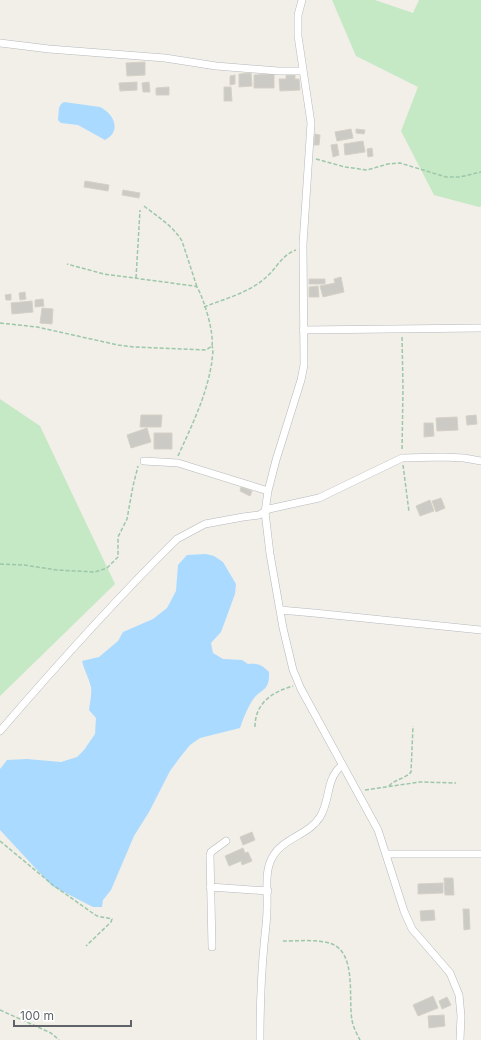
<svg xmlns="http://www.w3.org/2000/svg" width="481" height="1040" viewBox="0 0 481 1040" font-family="Inter,sans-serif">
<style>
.green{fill:#c5e8c5}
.water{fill:#aadaff}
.building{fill:#cccac5;stroke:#d6d1c6}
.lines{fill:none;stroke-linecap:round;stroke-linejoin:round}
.minor-casing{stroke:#b5b8bc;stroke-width:8}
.path{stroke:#9cc7a9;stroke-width:1.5;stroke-dasharray:4 2;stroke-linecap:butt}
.minor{stroke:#fff;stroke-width:7}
</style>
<rect width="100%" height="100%" fill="#f1efe8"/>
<path class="green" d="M332,0H375L413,13L419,0H481V206L479,207L434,195L401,131L418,87L356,56Z
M0,399L40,426L115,584L0,696Z"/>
<path class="water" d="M64,102L100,107C114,114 122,131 105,140L78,125L61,123L58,120L59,108L61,104Z
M206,554L214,556L223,562L236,584L235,594L221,632L211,643L213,653L223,659L242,660L248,664C258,663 262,665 269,672C270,693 260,688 252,701C247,709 243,719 240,728L200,738L190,745L181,756L170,771L149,812L134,836L111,890L103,900L102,907H93L52,886L0,830V769L7,760L27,759L61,762L77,757L84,750L95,734L96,718L89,710C90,702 92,694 91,687C89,678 84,670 82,661L99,657L118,641L123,632L153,619L167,608L176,591L178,565L187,555Z"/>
<path class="building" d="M145,62V75L127,76L126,63Z
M251,73L252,86L239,87V74Z
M274,74V88H254V75Z
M235,75V84L230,85V76Z
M286,75H295V79H299L300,90L280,91L279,79H286Z
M137,82V90L120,91L119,83Z
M149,82L150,92H143L142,83Z
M169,87V95H156V88Z
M224,87H231L232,101H224Z
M351,129L353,138L337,141L335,132Z
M356,129L365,130L364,134L356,133Z
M315,134L320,135L319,145H314Z
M363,141L365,152L345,155L344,144Z
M337,144L339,155L333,157L331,145Z
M372,148L373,156L368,157L367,149Z
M85,181L109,185L108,191L84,187Z
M123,190L140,193L139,198L122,195Z
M341,277L344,292L323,297L320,286L335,283L334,279Z
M309,279H325V284H309Z
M318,286L319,297H309V287Z
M25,292L26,299L20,300L19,293Z
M11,294V300H6L5,295Z
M43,299L44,306L35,307V300Z
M32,301L33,312L12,314L11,303Z
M42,308L53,309L52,324L40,323Z
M141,415H162L161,427H140Z
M476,415L477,424L467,425L466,416Z
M457,417L458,430L437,431L436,418Z
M424,423H433L434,436L424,437Z
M147,428L151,442L131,448L127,435Z
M154,433H172V449H154Z
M241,487L252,491L250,496L240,491Z
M441,498L445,508L436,512L432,501Z
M430,500L434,511L420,516L416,506Z
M252,832L255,840L243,845L240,837Z
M243,848L245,853L248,852L252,861L242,865L241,861L229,866L225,856Z
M444,878H453L454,895H445Z
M443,883V893L418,894V884Z
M463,909H469L470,929L464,930Z
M434,910L435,920L421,921L420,911Z
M433,996L438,1008L418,1016L413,1005Z
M447,997L451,1005L442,1009L439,1001Z
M444,1015L445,1026L429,1028L428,1016Z"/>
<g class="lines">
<g class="minor-casing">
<path id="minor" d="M302,0L298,15V36L311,123L303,244L304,365L301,380L276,460L268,491L265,512L270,554L283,628L293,670L301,689L378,830L404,911L412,929L450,973L459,995L461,1016L460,1040
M0,43L49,49L165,58L216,66L278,71H303
M303,330L481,328
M144,461L178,463L268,491
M280,610L314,613L481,630
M0,731C57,665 115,600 177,539L205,524L243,517L259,515L269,509L319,498L402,458L443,457L464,458L481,461
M386,854H481
M210,887L268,891
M212,947L210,855L211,852L226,841
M260,1040C260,1009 261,977 264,945C265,933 267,921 267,909C268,893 264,872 272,858C282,838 309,835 320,817C331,799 325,780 342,765"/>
</g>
<path class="path" d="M316,159L345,167L367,170L388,164L400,163L446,177H460L481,172
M144,206C158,217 173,226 182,241L197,287
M136,278L140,210
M204,307C224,299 248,293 264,279C276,270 281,255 296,250
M0,323L37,327L118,345L134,347L206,350L212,346C214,332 204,299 197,287L194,286L104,274L67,264
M402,337L403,388L402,451
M178,456C192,425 207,395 212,361C212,356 214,351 212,346
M403,465L409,512
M0,564L24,565L57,570L95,572L107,568L118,557V537L127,519L133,486L138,466
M255,727C255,703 272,692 293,686
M389,786C395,779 405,779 411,772L413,726
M365,790L420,782L456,783
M0,841L53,885L91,912L97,916L112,919L111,922L86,946
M283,941C298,941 319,939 332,944C357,954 348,999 352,1020C353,1027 357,1034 360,1040
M0,1010L51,1033L59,1040"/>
<use href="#minor" class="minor"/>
</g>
<path d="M14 1020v6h117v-6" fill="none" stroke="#5f6368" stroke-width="2"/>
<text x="20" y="1020" font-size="12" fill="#5f6368" stroke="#ffffff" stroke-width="3" paint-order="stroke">100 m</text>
</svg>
